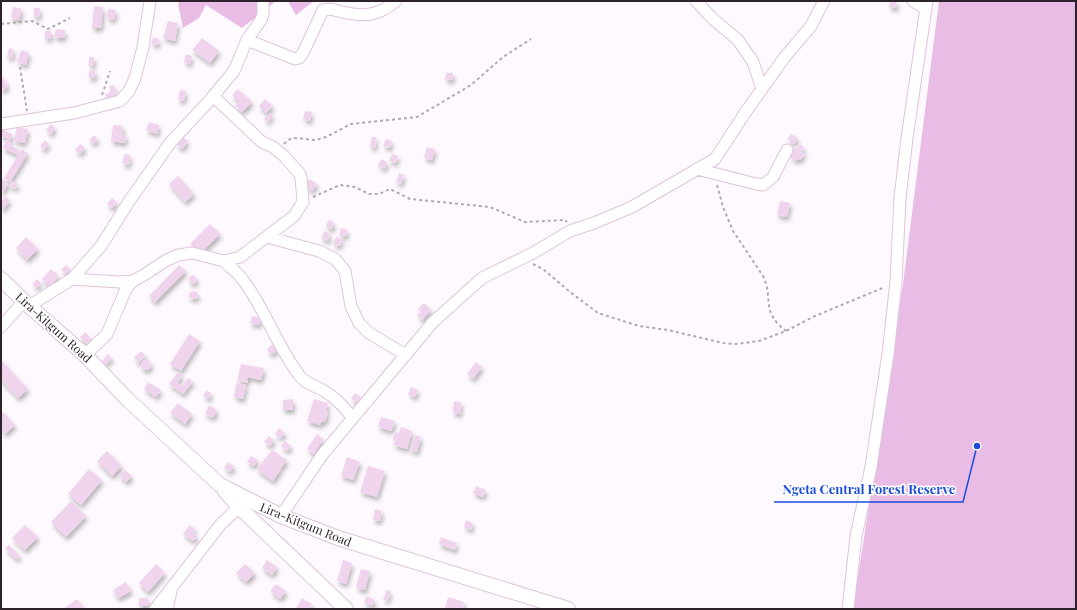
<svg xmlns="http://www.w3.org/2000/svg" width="1077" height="610" viewBox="0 0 1077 610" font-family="'Playfair Display',serif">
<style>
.green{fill:#e8bce4}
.building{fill:#f0d4ed;filter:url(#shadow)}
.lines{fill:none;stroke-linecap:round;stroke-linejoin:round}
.minor-casing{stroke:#dfc4dd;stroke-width:13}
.major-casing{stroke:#dfc4dd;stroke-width:16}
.path{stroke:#b0a9b0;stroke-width:2;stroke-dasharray:3 3;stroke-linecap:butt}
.minor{stroke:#fff;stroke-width:11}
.major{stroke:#fff;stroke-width:14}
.labels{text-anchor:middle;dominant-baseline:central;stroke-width:3;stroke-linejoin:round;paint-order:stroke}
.street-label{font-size:12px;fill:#2d222c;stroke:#fff}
.leader{fill:none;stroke:#1d4ed8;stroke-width:1.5}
.callout-dot{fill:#1d4ed8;stroke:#fff;stroke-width:1.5}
.callout-label{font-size:13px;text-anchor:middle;font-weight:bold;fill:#1d4ed8;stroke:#fff;stroke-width:3;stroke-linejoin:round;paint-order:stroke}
</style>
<defs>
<filter id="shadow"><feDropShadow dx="2" dy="4" stdDeviation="2" flood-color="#0004"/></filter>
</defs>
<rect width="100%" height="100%" fill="#fef9fe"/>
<path class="green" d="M180,1H276L242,28L206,5L199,18L183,28L178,4Z
M288,1H314L296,15Z
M939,1H1076V609H853L903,284Z"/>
<path class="building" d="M890,1H897L896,8L889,7Z
M94,6L103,7L101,28H92Z
M13,7L22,9L19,20L11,18Z
M34,8H40L39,17H34Z
M108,9L116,10L114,20L107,18Z
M168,21L178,23L175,41L163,38Z
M56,29L65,30L64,38L54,37Z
M45,31H51V38L45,39Z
M153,37L159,39L158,45L151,44Z
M202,38L219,51L210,63L192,50Z
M9,48L14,49L12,58L7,57Z
M21,50L29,52L26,65L17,62Z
M186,54L192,56L190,64L184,62Z
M89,57H94V65L89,66Z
M95,70V78H89V71Z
M446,73H453V80H445Z
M1,74L8,87L1,91Z
M114,85L118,96L107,100L105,94L111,92L109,86Z
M238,89L252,102L242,112L235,106L239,102L232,95Z
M180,90L186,91L184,101L178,100Z
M265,99L273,106L266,113L259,106Z
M305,111L312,112L310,121L303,119Z
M270,113L273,116L267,122L264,119Z
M149,122L159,125L157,134L146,130Z
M51,124L55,128L51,134L46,130Z
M113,125L123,126L122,135H126L125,143L111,141Z
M17,127L28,129L25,143L14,141Z
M1,129L12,134L10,140L1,136Z
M791,134L798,138L794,144L787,139Z
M94,135L98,139L93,144L89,140Z
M183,137L188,141L182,149L176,144Z
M372,137H376L375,148L370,147Z
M386,139L392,141L390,148L383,146Z
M6,140L11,142L9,145L20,150L18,155L3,148Z
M45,140L49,144L44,150L40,146Z
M80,144L85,148L80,154L75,150Z
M800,144L804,148L801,152L805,154L800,160L798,159L796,161L790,157L793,153L791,152L794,147L796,149Z
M427,147L435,149L432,160L424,158Z
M22,149L28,153L10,182L4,178Z
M124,154L130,155L129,165L123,164Z
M392,154L398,156L396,163L389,161Z
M381,159L387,162L385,169L378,166Z
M399,173L404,175L401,184L396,182Z
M178,176L194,194L185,202L169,184Z
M1,177L8,184L1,195Z
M310,179L317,184L312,191L305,185Z
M12,181L18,184L15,189L9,185Z
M5,197L10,200L3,209H1V202Z
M112,198L117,202L112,208L107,204Z
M780,201L790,203L787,217L777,215Z
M328,220L334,222L332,229L326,227Z
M210,224L220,234L200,254L190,244Z
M341,228L348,230L345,237L339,235Z
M324,231L330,234L328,241L321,238Z
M26,237L38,249L27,260L16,248Z
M336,237L342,239L340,246L333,244Z
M66,265L70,269L66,274L61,270Z
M179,265L186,271L155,302L149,296Z
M51,269L59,276L50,287L42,279Z
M192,275L196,277L197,281L195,283L192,284L189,281V278Z
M37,279L41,283L37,288L32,284Z
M192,291L197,292L198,296L196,299H193L189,297V294Z
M424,303L431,310L422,320L417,315L421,312L418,309Z
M252,316L261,318L259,325L250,323Z
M85,332L94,342L89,346L80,337Z
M189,334L200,341L181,371L170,364Z
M271,345L275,346L276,351L274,353L271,354L268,351V348Z
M141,351L146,356L138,363L134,357Z
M108,354L112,358L105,365L102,361Z
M141 365a5 5 0 1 1 10 0a5 5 0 1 1-10 0Z
M1,360L28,389L18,398L1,380Z
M476,362L482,367L473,379L467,374Z
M241,364L264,368L261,380L248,377L247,383L237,381Z
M178,372L182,375L177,383L182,386L188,378L193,381L183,394L169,384Z
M148,382L161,390L156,397L144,389Z
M236,383L246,385L243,399L234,397Z
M411,387L418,390L415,397L408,394Z
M206,390L211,393L209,399L203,396Z
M355,393L361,397L357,403L351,399Z
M293,399V410H283V400Z
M314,399L328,403L326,411L328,412L325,422L322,421L320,425L307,421Z
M454,401L461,402L460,414L453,413Z
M178,403L192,414L185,424L170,413Z
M209,405L217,410L213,418L205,414Z
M1,410L15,425L5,434L1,429Z
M381,417L395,421L391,431L378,427Z
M401,427L412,431L407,449L394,445L395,440L393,439L395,432L399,433Z
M279,428L285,433L281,438L275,434Z
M317,434L323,439L314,454L307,449Z
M415,435L421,437L417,452L410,450Z
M269,436L274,440L270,446L264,442Z
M285,441L291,446L287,451L281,446Z
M272,450L287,460L281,468L266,458Z
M107,451L122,466L112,476L97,461Z
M251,456L258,460L254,466L247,462Z
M347,457L360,462L353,480L341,476Z
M265,458L281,469L273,481L257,470Z
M228,462L234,466L230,472L224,468Z
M368,466L385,471L377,497L360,492Z
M89,469L102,480L81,505L68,494Z
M125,470L132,476L126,482L119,475Z
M476,486L486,490L483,497L473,493Z
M71,501L86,516L66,537L51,522Z
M375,509L382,511L380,521L373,520Z
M466,520L473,523L471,530L464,527Z
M25,525L38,537L25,550L12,538Z
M190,525L195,529L192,533L197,536L193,541L183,534Z
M441,537L457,543L455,550L439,544Z
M9,545L20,556L16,559L5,548Z
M267,560L277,567L272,575L262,568Z
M343,560L352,563L346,584L337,581Z
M156,564L165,573L148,592L139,583Z
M245,564L255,573L246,582L236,573Z
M361,569L370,571L365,590L356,588Z
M126,582L131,591L118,598L113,590Z
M276,584L286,591L280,599L270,591Z
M387,590L391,591L387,601L383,600Z
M367,596L375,600L372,606L364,602Z
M448,597L464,602L463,609H445Z
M139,598H148V606H139Z
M302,598L312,604L310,609H296Z
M77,599L84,608L83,609H63Z"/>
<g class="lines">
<g class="minor-casing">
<path id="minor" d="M696,1L713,19L738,40L753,62L762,89
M913,1L926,9
M247,40L295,59L299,58L303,53L323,10C329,8 335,10 342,12C364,17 378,16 396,1
M1,124L74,113L120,101L129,91L135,78L143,47L150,1
M697,169L756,184L763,185L773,177L787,150
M267,237L319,251L335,259L345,271L351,306L359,323L369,333L406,355
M224,261C230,267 238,273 243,280C265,309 277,346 299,375C306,385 318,386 327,393C338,399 345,409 353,418
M72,279L119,282L133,281L144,275L165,261L178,255L192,253L224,261L240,257L294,216L303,202L301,177L299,173L284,156L273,147L262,142L213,96
M29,306L72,279L101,246L128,203L170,143L210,100L234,71L247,40L261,20L263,14V1
M1,327L24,301
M85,355L107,334L126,289L133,281
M281,516L322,455L433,322L482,278L533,253L570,231L594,223L632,207L715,159L745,113L784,58L811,26L824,1
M155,609L221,524L239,507
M167,609L171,591
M848,609L856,536L871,467L888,354L896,282L900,198L907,138L927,1"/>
</g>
<g class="major-casing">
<path id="major" d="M1,279L29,306L85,355L127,399L220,485L281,516L338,538L568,609
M225,491L239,507L346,609"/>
</g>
<path class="path" d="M1,24L32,21L48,29L70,18
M20,67L27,111
M102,95L110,71
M284,144L288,140L293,138L316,140L326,137L351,124L417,117L471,85L503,57L531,39
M717,185L723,207L733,231L763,276C774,299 760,311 786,331
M313,197L340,185L355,187L369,194H379L390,189L410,199L490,207L525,222L565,220L567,222
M533,264L543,269L570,292L598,313L639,326L668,330L723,343L736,344L759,341L786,331L815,316L885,287"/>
<use href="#minor" class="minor"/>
<use href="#major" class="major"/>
</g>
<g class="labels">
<g class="street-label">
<text transform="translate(54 327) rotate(42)">Lira-Kitgum Road</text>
<text transform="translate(306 524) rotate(22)">Lira-Kitgum Road</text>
</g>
</g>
<path class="leader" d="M977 446L963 502H774"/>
<circle class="callout-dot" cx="977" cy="446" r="4"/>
<g class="callout-label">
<text x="869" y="494">Ngeta Central Forest Reserve</text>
</g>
<rect width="1077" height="610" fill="none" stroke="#2d222c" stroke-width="4"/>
</svg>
